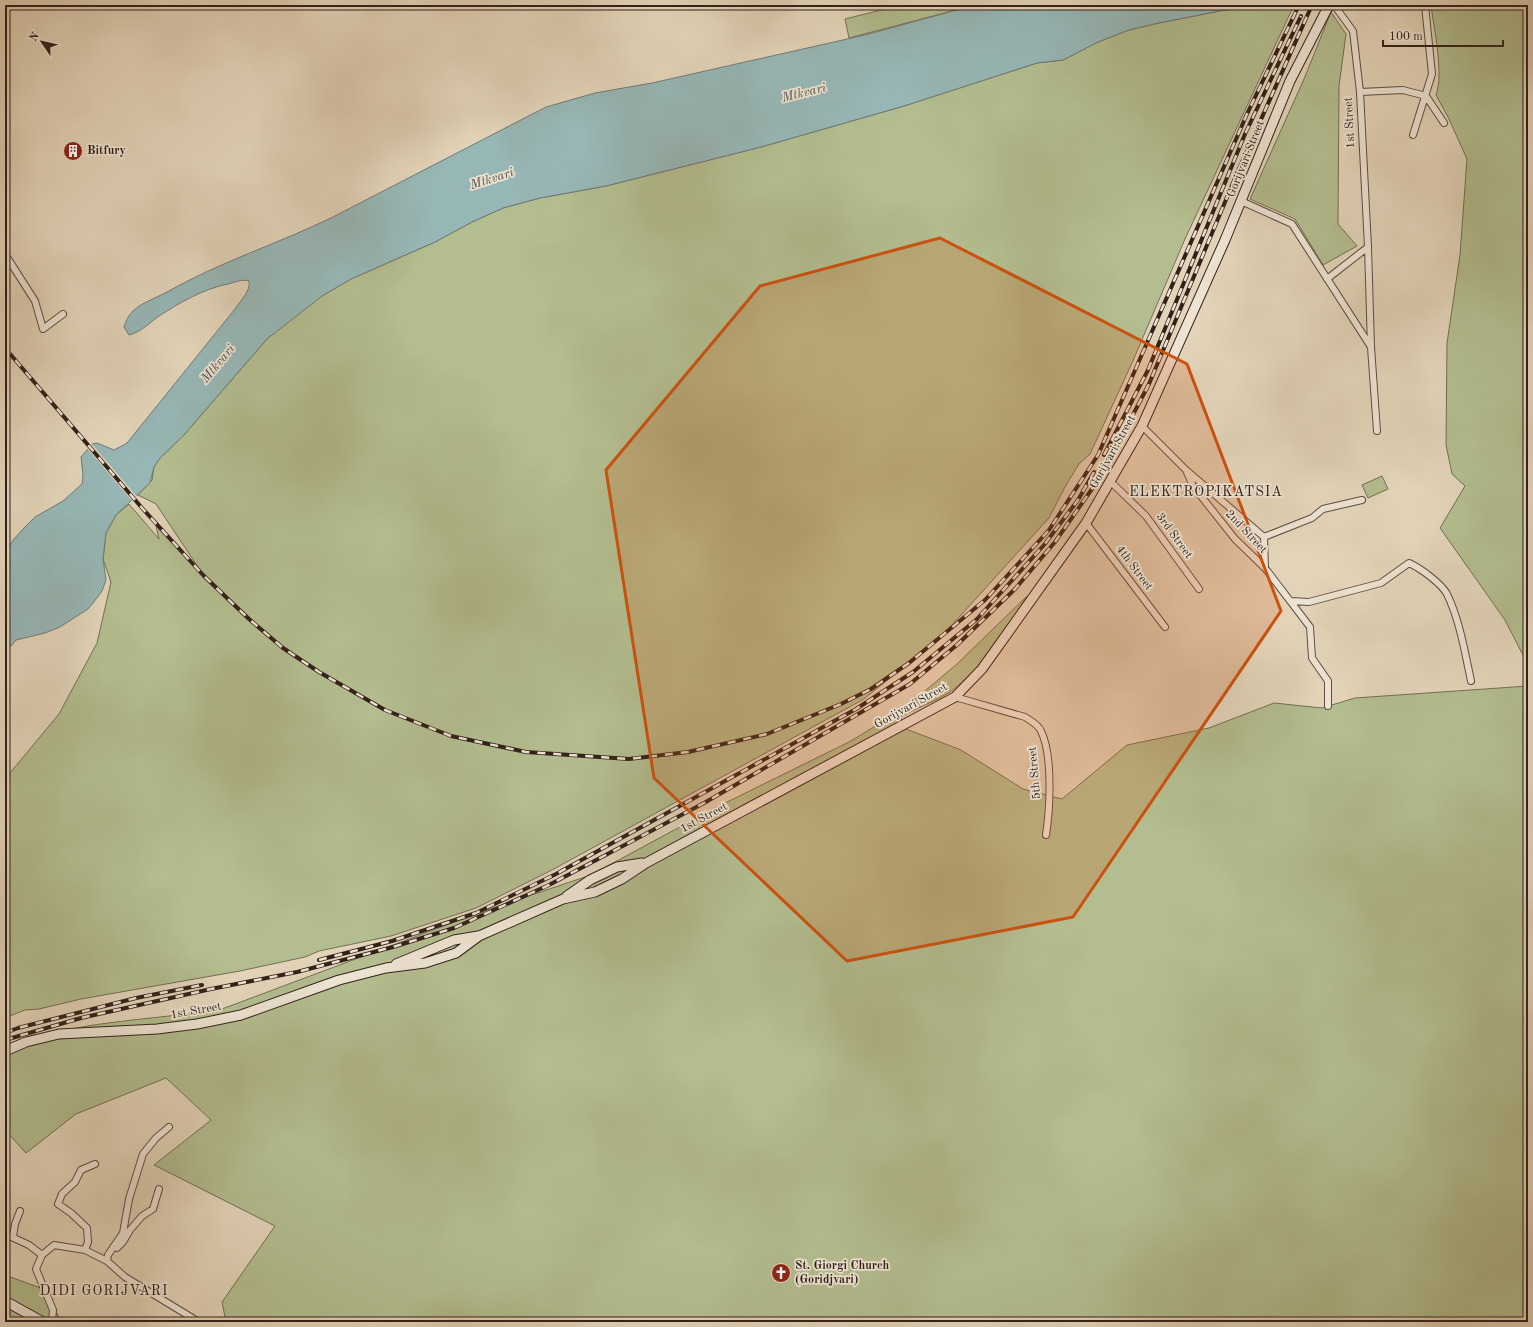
<svg xmlns="http://www.w3.org/2000/svg" width="1533" height="1327" viewBox="0 0 1533 1327" font-family="'Old Standard TT',serif">
<style>
.green{fill:#b3bd8f;stroke:#726f54}
.water{fill:#97b7b6;stroke:#6f7b78}
.pier{fill:#e3d4b9}
.lines{fill:none;stroke-linecap:round;stroke-linejoin:round}
.street-casing{stroke:#5e4e42;stroke-width:8}
.secondary-casing{stroke:#32211a;stroke-width:11}
.street{stroke:#ede3d2;stroke-width:6}
.secondary{stroke:#ede3d2;stroke-width:9}
.rail-casing{stroke:#32211a;stroke-width:4}
.rail{stroke:#ede3d2;stroke-width:2.5;stroke-dasharray:8;stroke-linecap:butt}
.marked{fill:#cd510e;fill-opacity:0.2;stroke:#cd510e;stroke-width:3;stroke-linejoin:round}
.labels{text-anchor:middle;dominant-baseline:central;stroke-width:3.5;stroke-linejoin:round;paint-order:stroke}
.street-label{font-size:12px;fill:#32211a;stroke:#ede3d2}
.poi-label{font-size:12px;font-weight:bold;fill:#32211a;stroke:#ede3d2;text-anchor:start}
.water-label{font-size:13px;font-style:italic;fill:#504e49;stroke:#ede3d2}
.quarter-label{font-size:14px;letter-spacing:1px;fill:#32211a;stroke:#ede3d2}
</style>
<rect width="100%" height="100%" fill="#e3d4b9"/>
<filter id="stains"><feTurbulence type="fractalNoise" baseFrequency=".005" numOctaves="4"/><feColorMatrix values="0 0 0 0 .2 0 0 0 0 .09 0 0 0 0 .02 0 0 0 .5 -.17"/></filter>
<radialGradient id="worn" r=".72"><stop offset=".6" stop-color="#630" stop-opacity="0"/><stop offset="1" stop-color="#630" stop-opacity=".3"/></radialGradient>
<path class="green" d="M901,5H975L849,38L845,19Z
M1250,5H1294L1185,239L1132,363L1090,454L1079,464L1065,487L1049,518L943,635L864,699L552,870L476,908L391,936L319,951L305,957L240,971L81,999L39,1009L25,1010L5,1018V779L59,714L97,643L111,582L103,559L106,533L116,515L129,504L159,539L156,526L202,573L156,504L138,495L152,480L154,467L160,458L183,436L267,339L297,314L322,296L351,279L435,242L472,222L503,208L540,198L606,186L761,147L904,106L1037,63L1063,60L1098,42L1129,30L1154,24Z
M1431,5H1528V665L1505,620L1440,528L1465,486L1452,474L1446,445L1447,343L1460,255L1467,159L1449,119L1436,95C1444,73 1434,30 1431,5Z
M1331,12L1346,34L1339,86L1338,224L1357,246L1323,265L1295,219L1250,199L1304,79Z
M1382,476L1388,489L1368,498L1362,485Z
M1027,596C1005,630 983,668 950,692C935,702 916,708 900,717L906,729L961,750L1023,789L1062,799L1127,745L1209,728L1274,703L1322,708L1355,698L1528,686V1322H226L222,1302L275,1226L154,1165L211,1120L166,1078L76,1114L26,1153L5,1130V1048C73,1020 150,1021 222,1009L484,911L591,875L715,808L851,741L906,707L957,664Z
M5,1275L46,1290L61,1322H5Z"/>
<path class="water" d="M975,5H1250L1154,24L1129,30L1098,42L1063,60L1037,63L904,106L761,147L606,186L540,198L503,208L472,222L435,242L351,279L322,296L267,339L183,436L160,458L154,467L150,483L116,515L106,533L103,559L106,580L102,591L93,603L88,609L60,627L45,633L16,640L5,653V556L13,540L24,528L35,517L63,501L82,484L83,475L81,457L92,444L97,443L114,450L127,443L235,309C240,301 251,291 249,281C242,279 236,282 228,284C203,289 181,302 159,316C149,323 141,332 129,335L124,327C126,321 128,316 133,311C141,303 156,298 167,292C220,262 277,244 331,218L546,107L595,93L652,83L865,35Z"/>
<path class="pier" d="M90,442L138,498L133,502L86,447Z"/>
<g class="lines">
<g class="street-casing">
<path id="street" d="M1360,92L1403,90L1426,96L1444,123
M1413,135L1432,74L1425,5
M1241,201L1292,224L1371,347
M1368,247L1371,347L1377,431
M5,254L35,301L43,329L63,314
M1327,279L1368,247L1360,92L1353,31L1334,5
M1142,426L1186,470L1264,537L1265,568
M1186,470L1193,486L1235,539L1265,568L1310,627L1312,658L1328,681V706
M1111,482L1146,516L1199,589
M1086,523L1165,627
M1264,537L1312,518L1323,509L1362,500
M1291,601L1309,602L1381,583L1409,563C1420,568 1441,583 1447,594C1460,621 1465,653 1471,681
M955,697L1025,717C1031,721 1038,724 1041,731C1053,755 1050,809 1046,835
M95,1164L81,1170L75,1182L62,1194L58,1204L71,1213L87,1228L88,1242L85,1250L107,1261L125,1277L194,1319V1322
M5,1234L29,1245L42,1255L36,1269L53,1310L52,1322
M13,1237L15,1224L20,1211
M117,1248L123,1242L130,1230L142,1216L153,1209L159,1189
M42,1255L54,1245L85,1250
M107,1261L108,1255L123,1233L129,1199L143,1154L156,1138L169,1127"/>
</g>
<g class="secondary-casing">
<path id="secondary" d="M567,896L590,880L617,867L642,863
M396,964L454,940L478,936
M5,1051L26,1042L59,1034L157,1029L197,1024L241,1015L339,980L386,968L425,963L456,953L479,936L563,899L595,892L622,879L646,863L955,697L982,669L1086,523L1142,426L1225,240L1290,81L1329,5
M5,1301L43,1322"/>
</g>
<use href="#street" class="street"/>
<use href="#secondary" class="secondary"/>
<g class="rail-casing">
<path id="rail" d="M5,348L142,508L204,576L249,619L283,648L319,672L385,710L451,736L526,752L629,759L688,752L767,734L841,704L871,689L909,663L985,600L1049,530L1098,455L1247,114L1299,5
M1104,455L1148,370L1245,134L1301,16
M319,960L392,941L476,913L556,874L856,709L913,672L977,619L1044,545L1078,500L1094,472
M5,1033L18,1028L136,998L202,985
M5,1040L81,1018L211,989L297,972L393,947L454,928L549,885L704,803L910,684L958,644L1015,589L1055,542L1101,476L1149,384L1238,171L1312,5"/>
</g>
<use href="#rail" class="rail"/>
</g>
<path class="marked" d="M940,238L1187,364L1281,611L1073,917L847,961L654,778L606,470L760,286Z"/>
<defs>
<g id="building-disc" transform="scale(1)"><circle r="9.5" fill="#8f2418" stroke="#ede3d2"/><path d="M-4-6H4V6H1V3H-1V6H-4ZM-2.5-4.3h1.7v1.8h-1.7ZM.8-4.3h1.7v1.8H.8ZM-2.5-1h1.7V.8h-1.7ZM.8-1h1.7V.8H.8Z" fill="#fff"/></g>
<g id="church-disc" transform="scale(1)"><circle r="9.5" fill="#8f2418" stroke="#ede3d2"/><path d="M-1.2-6h2.4v3.5h3.3v2.4h-3.3V6h-2.4V-.1h-3.3v-2.4h3.3Z" fill="#fff"/></g>
</defs>
<g fill-rule="evenodd">
<use href="#building-disc" x="73" y="151"/>
<use href="#church-disc" x="781" y="1273"/>
</g>
<g class="labels">
<g class="street-label">
<text transform="translate(1350 123) rotate(-93)">1st Street</text>
<text transform="translate(1246 159) rotate(-68)">Gorijvari Street</text>
<text transform="translate(1113 452) rotate(-61)">Gorijvari Street</text>
<text transform="translate(1246 532) rotate(47)">2nd Street</text>
<text transform="translate(1174 536) rotate(54)">3rd Street</text>
<text transform="translate(1134 568) rotate(53)">4th Street</text>
<text transform="translate(911 706) rotate(-29)">Gorijvari Street</text>
<text transform="translate(1035 773) rotate(-95)">5th Street</text>
<text transform="translate(704 818) rotate(-28)">1st Street</text>
<text transform="translate(196 1011) rotate(-10)">1st Street</text>
</g>
<g class="poi-label">
<text x="87" y="151">Bitfury</text>
<text x="795" y="1266">St. Giorgi Church<tspan x="795" dy="14">(Goridjvari)</tspan></text>
</g>
<g class="water-label">
<text transform="translate(804 93) rotate(-14)">Mtkvari</text>
<text transform="translate(492 179) rotate(-18)">Mtkvari</text>
<text transform="translate(218 364) rotate(-50)">Mtkvari</text>
</g>
<g class="quarter-label">
<text x="1206" y="492">ELEKTROPIKATSIA</text>
<text x="104" y="1291">DIDI GORIJVARI</text>
</g>
</g>
<rect width="1533" height="1327" fill="none" stroke="#e3d4b9" stroke-width="20"/>
<rect x="6" y="6" width="1521" height="1315" fill="none" stroke="#32211a" stroke-width="2"/>
<rect x="10" y="10" width="1513" height="1307" fill="none" stroke="#32211a"/>
<g transform="translate(42 42) rotate(304)" stroke="#ede3d2" stroke-width="3" paint-order="stroke">
<path d="M0-3L7 15L0 10L-7 15Z" fill="#32211a"/>
<text y="-6" font-size="11" font-weight="bold" text-anchor="middle" fill="#32211a">N</text>
</g>
<path d="M1383 40v6h120v-6" fill="none" stroke="#32211a" stroke-width="2"/>
<text x="1389" y="40" font-size="12" fill="#32211a" stroke="#ede3d2" stroke-width="3" paint-order="stroke">100 m</text>
<rect width="100%" height="100%" filter="url(#stains)"/>
<rect width="100%" height="100%" fill="url(#worn)"/>
</svg>
